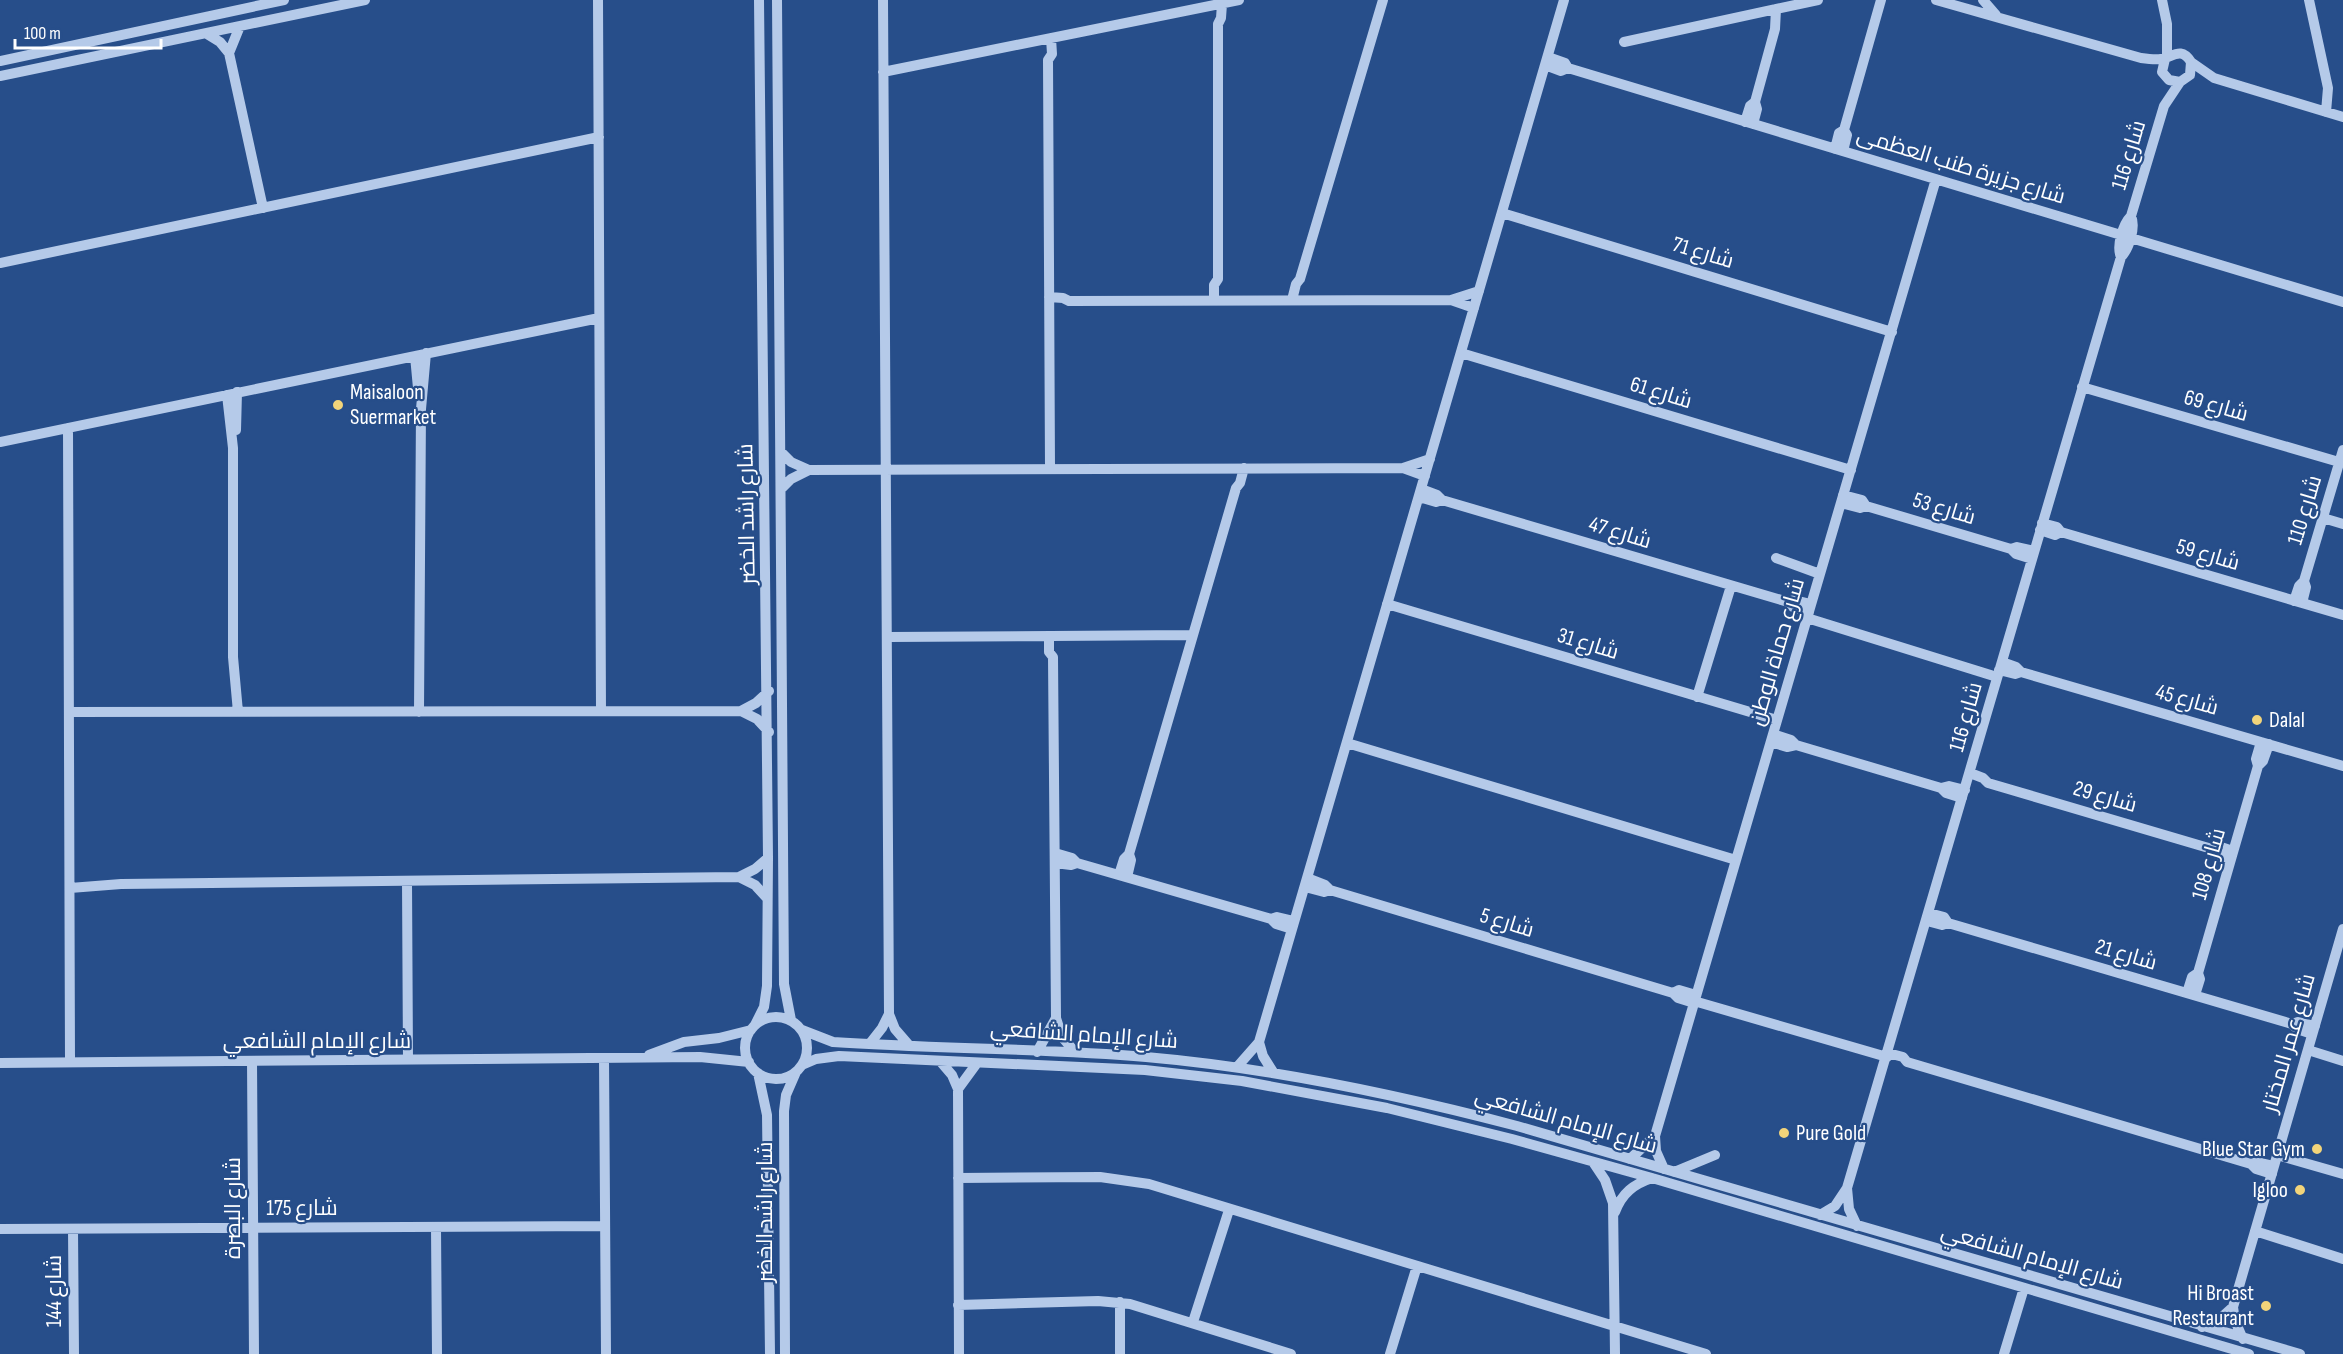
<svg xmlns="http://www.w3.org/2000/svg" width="2343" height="1354" viewBox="0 0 2343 1354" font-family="'Sofia Sans Condensed',Cairo,sans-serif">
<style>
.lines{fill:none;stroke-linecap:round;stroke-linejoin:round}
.minor{stroke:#b5cae9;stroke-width:10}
.poi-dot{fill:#f2d47a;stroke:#274e8a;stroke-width:2}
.labels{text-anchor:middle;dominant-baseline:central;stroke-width:4.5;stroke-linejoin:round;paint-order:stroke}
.street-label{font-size:22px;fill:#fff;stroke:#274e8a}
.poi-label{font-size:22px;fill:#fff;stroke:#274e8a;text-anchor:start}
</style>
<rect width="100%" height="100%" fill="#274e8a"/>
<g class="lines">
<path class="minor" d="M598,0L601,711
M777,0L784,984L791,1020
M883,0L889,1014L895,1029L908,1044
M1936,0L2141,58C2148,59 2155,60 2161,59C2173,57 2181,46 2191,62L2190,75L2180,82L2169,80L2162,72L2165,59
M1983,0L1996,15
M2162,0L2167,24V56
M2309,0L2328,88L2326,112
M207,34L220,42L229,53L263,208
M1624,42L1818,0
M229,53L240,26
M1548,57L1565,63L1568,68
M0,61L284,0
M2191,62L2214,78L2343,117
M1545,65L1561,71L1568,68L2343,302
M883,72L1239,0
M0,76L365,0
M1745,122L1750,106L1755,102
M1753,124L1757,109L1755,102L1775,29L1776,9
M1835,149L1839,133L1844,130L1881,0
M1843,151L1847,135L1844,130
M1502,213L1892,332
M2121,257C2116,246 2123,224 2131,216L2164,106L2180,82
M0,263L599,137
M1049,297L1063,298L1069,301L1451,300L1479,291
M1214,299V285L1218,279V24L1221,18L1222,4
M1292,300L1296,284L1300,279L1383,0
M1451,300L1474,308
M1461,353L1851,470
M415,356L418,388
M2082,387L2339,462
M227,395L233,448V657L238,712
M68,428L70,1062
M236,430L237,392
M0,442L599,318
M781,452L791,462L809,470L1403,468L1430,459
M1050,468L1048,60L1052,54L1051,38
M1403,468L1425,476
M781,489L791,479L809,470
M1421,489L1437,495L1442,500L1788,602L1793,607L1809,612
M1843,495L1862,500L1866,506L2011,549L2016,554L2032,559
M1419,497L1436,502L1442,500
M1841,503L1860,508L1866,506
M2323,518L2343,524
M2042,523L2057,527L2061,532L2343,615
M2040,530L2055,535L2061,532
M2011,549L2017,547L2034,551
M1776,558L1820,574
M2294,601L2299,586L2304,581L2343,450
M1788,602L1794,600L1811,604
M2302,603L2306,587L2304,581
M1387,604L1777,720
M1807,618L1997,677
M889,637L1192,635
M1049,637V652L1053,657L1056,1018L1062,1037L1075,1052
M2002,662L2016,667L2021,672L2343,766
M1999,670L2015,674L2021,672
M1697,697L1731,586
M741,711L756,703L769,691
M69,712L741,711L757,719L769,732
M419,712L421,409L426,353
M1773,734L1791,740L1796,745L1941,788L1946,793L1962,798
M1771,742L1787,747L1796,745
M1347,743L1736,860
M2258,766L2263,761L2269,744
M1970,773L1983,778L1988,783L2212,849L2217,854L2231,859
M1941,788L1949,786L1965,790
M2212,849L2218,846L2233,851
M1055,853L1072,858L1077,863L1271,919L1276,924L1292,929
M1055,863L1071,865L1077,863
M1119,875L1124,859L1129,854L1236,488L1240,483L1244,468
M739,877L755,885L767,898
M1127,877L1131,860L1129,854
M1307,878L1325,885L1330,890L1673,993L1678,998L1694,1003
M407,881L408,1060
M1305,887L1324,892L1330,890
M70,888L121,884L739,877L755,869L768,858
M1929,913L1944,917L1948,923L2292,1024L2297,1029L2312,1034
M1271,919L1277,917L1294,921
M1927,921L1942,925L1948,923
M1673,993L1679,990L1696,995
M2187,993L2192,977L2198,973
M2195,995L2200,979L2198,973L2258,766L2256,759L2261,742
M1694,1001L1887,1057
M745 1048a31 31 0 1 1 62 0a31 31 0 1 1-62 0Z
M2292,1024L2298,1022L2315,1026
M755,1025L764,1007L767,986L768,858L759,0
M802,1030L833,1042C937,1049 1042,1048 1146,1057C1272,1068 1395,1094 1517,1126L2300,1354
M871,1042L882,1028L889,1014
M1259,1042L1263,1056L1273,1072
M2308,1050L2343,1061
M1037,1052L1056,1018
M1888,1053L1903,1057L1907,1062L2251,1164L2256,1169L2272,1174
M649,1055L684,1042L719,1038L751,1030
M604,1058L606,1354
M252,1061L254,1354
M940,1061L952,1075L958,1089L959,1354
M0,1063L700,1057L749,1062
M802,1065L816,1059L839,1056L1145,1070L1242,1081L1387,1108L1512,1139L1652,1178L2249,1354
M1237,1067L1259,1042L1564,0
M758,1073L767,1115L770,1354
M958,1089L977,1063
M2277,1155L2343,1174
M1630,1159L1655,1136
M1593,1162L1605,1180L1613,1203L1615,1354
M2251,1164L2257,1162L2274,1166
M1664,1169L1656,1151L1655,1136L1936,179
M1674,1172L1715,1155
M958,1178L1100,1177L1149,1184L1706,1354
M1847,1188L1849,1209L1857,1226
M1615,1212C1622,1193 1634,1184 1652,1178
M1820,1215L1835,1206L1847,1188L2121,257C2129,249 2136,227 2131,216
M436,1227L437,1354
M0,1229L605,1226
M73,1229L74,1354
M2255,1231L2343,1259
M1120,1302V1354
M958,1305L1098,1301L1130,1304L1291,1354
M1193,1322L1229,1210
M2202,1327L2222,1317L2233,1307
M2243,1339L2235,1321L2233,1307L2343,929
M785,1354L784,1111L786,1095L796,1072
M1390,1354L1417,1266
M2004,1354L2024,1288"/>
</g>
<g class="poi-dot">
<circle cx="338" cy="405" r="6"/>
<circle cx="2257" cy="720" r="6"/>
<circle cx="1784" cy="1133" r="6"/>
<circle cx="2317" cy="1149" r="6"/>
<circle cx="2300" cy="1190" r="6"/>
<circle cx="2266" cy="1306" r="6"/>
</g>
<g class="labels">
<g class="street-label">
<text transform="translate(2129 155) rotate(-73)">شارع 116</text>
<text transform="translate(1961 166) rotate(17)">شارع جزيرة طنب العظمى</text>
<text transform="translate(1703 253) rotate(17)">شارع 71</text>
<text transform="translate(1661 393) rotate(17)">شارع 61</text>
<text transform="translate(2216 406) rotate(16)">شارع 69</text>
<text transform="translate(1944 509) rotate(17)">شارع 53</text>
<text transform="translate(2305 510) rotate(-73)">شارع 110</text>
<text transform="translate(747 514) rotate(-91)">شارع راشد الخضر</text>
<text transform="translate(1620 533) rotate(17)">شارع 47</text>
<text transform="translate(2208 555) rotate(16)">شارع 59</text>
<text transform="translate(1588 644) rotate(17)">شارع 31</text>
<text transform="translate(1777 652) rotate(-74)">شارع حماة الوطن</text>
<text transform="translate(2187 700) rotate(16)">شارع 45</text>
<text transform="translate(1966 717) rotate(-74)">شارع 116</text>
<text transform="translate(2105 797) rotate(16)">شارع 29</text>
<text transform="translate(2209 864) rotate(-74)">شارع 108</text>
<text transform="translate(1507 923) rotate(17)">شارع 5</text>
<text transform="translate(2126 955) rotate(16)">شارع 21</text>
<text transform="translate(1084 1035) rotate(4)">شارع الإمام الشافعي</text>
<text x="317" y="1041">شارع الإمام الشافعي</text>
<text transform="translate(2289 1043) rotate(-74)">شارع عمر المختار</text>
<text transform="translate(1566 1121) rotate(16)">شارع الإمام الشافعي</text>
<text transform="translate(233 1208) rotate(-90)">شارع البصرة</text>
<text x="302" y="1208">شارع 175</text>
<text transform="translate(765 1212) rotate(-90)">شارع راشد الخضر</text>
<text transform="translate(2032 1257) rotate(16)">شارع الإمام الشافعي</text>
<text transform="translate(54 1291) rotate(-90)">شارع 144</text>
</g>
<g class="poi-label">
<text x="350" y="392">Maisaloon<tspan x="350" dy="25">Suermarket</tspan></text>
<text x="2269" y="720">Dalal</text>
<text x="1796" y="1133">Pure Gold</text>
<text x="2305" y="1149" text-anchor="end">Blue Star Gym</text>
<text x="2288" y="1190" text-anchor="end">Igloo</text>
<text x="2254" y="1293" text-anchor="end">Hi Broast<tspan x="2254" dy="25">Restaurant</tspan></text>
</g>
</g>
<path d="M15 39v9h146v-9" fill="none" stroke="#ffffff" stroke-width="3"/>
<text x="24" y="39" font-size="18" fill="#ffffff" stroke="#274e8a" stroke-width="4.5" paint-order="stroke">100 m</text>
</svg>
